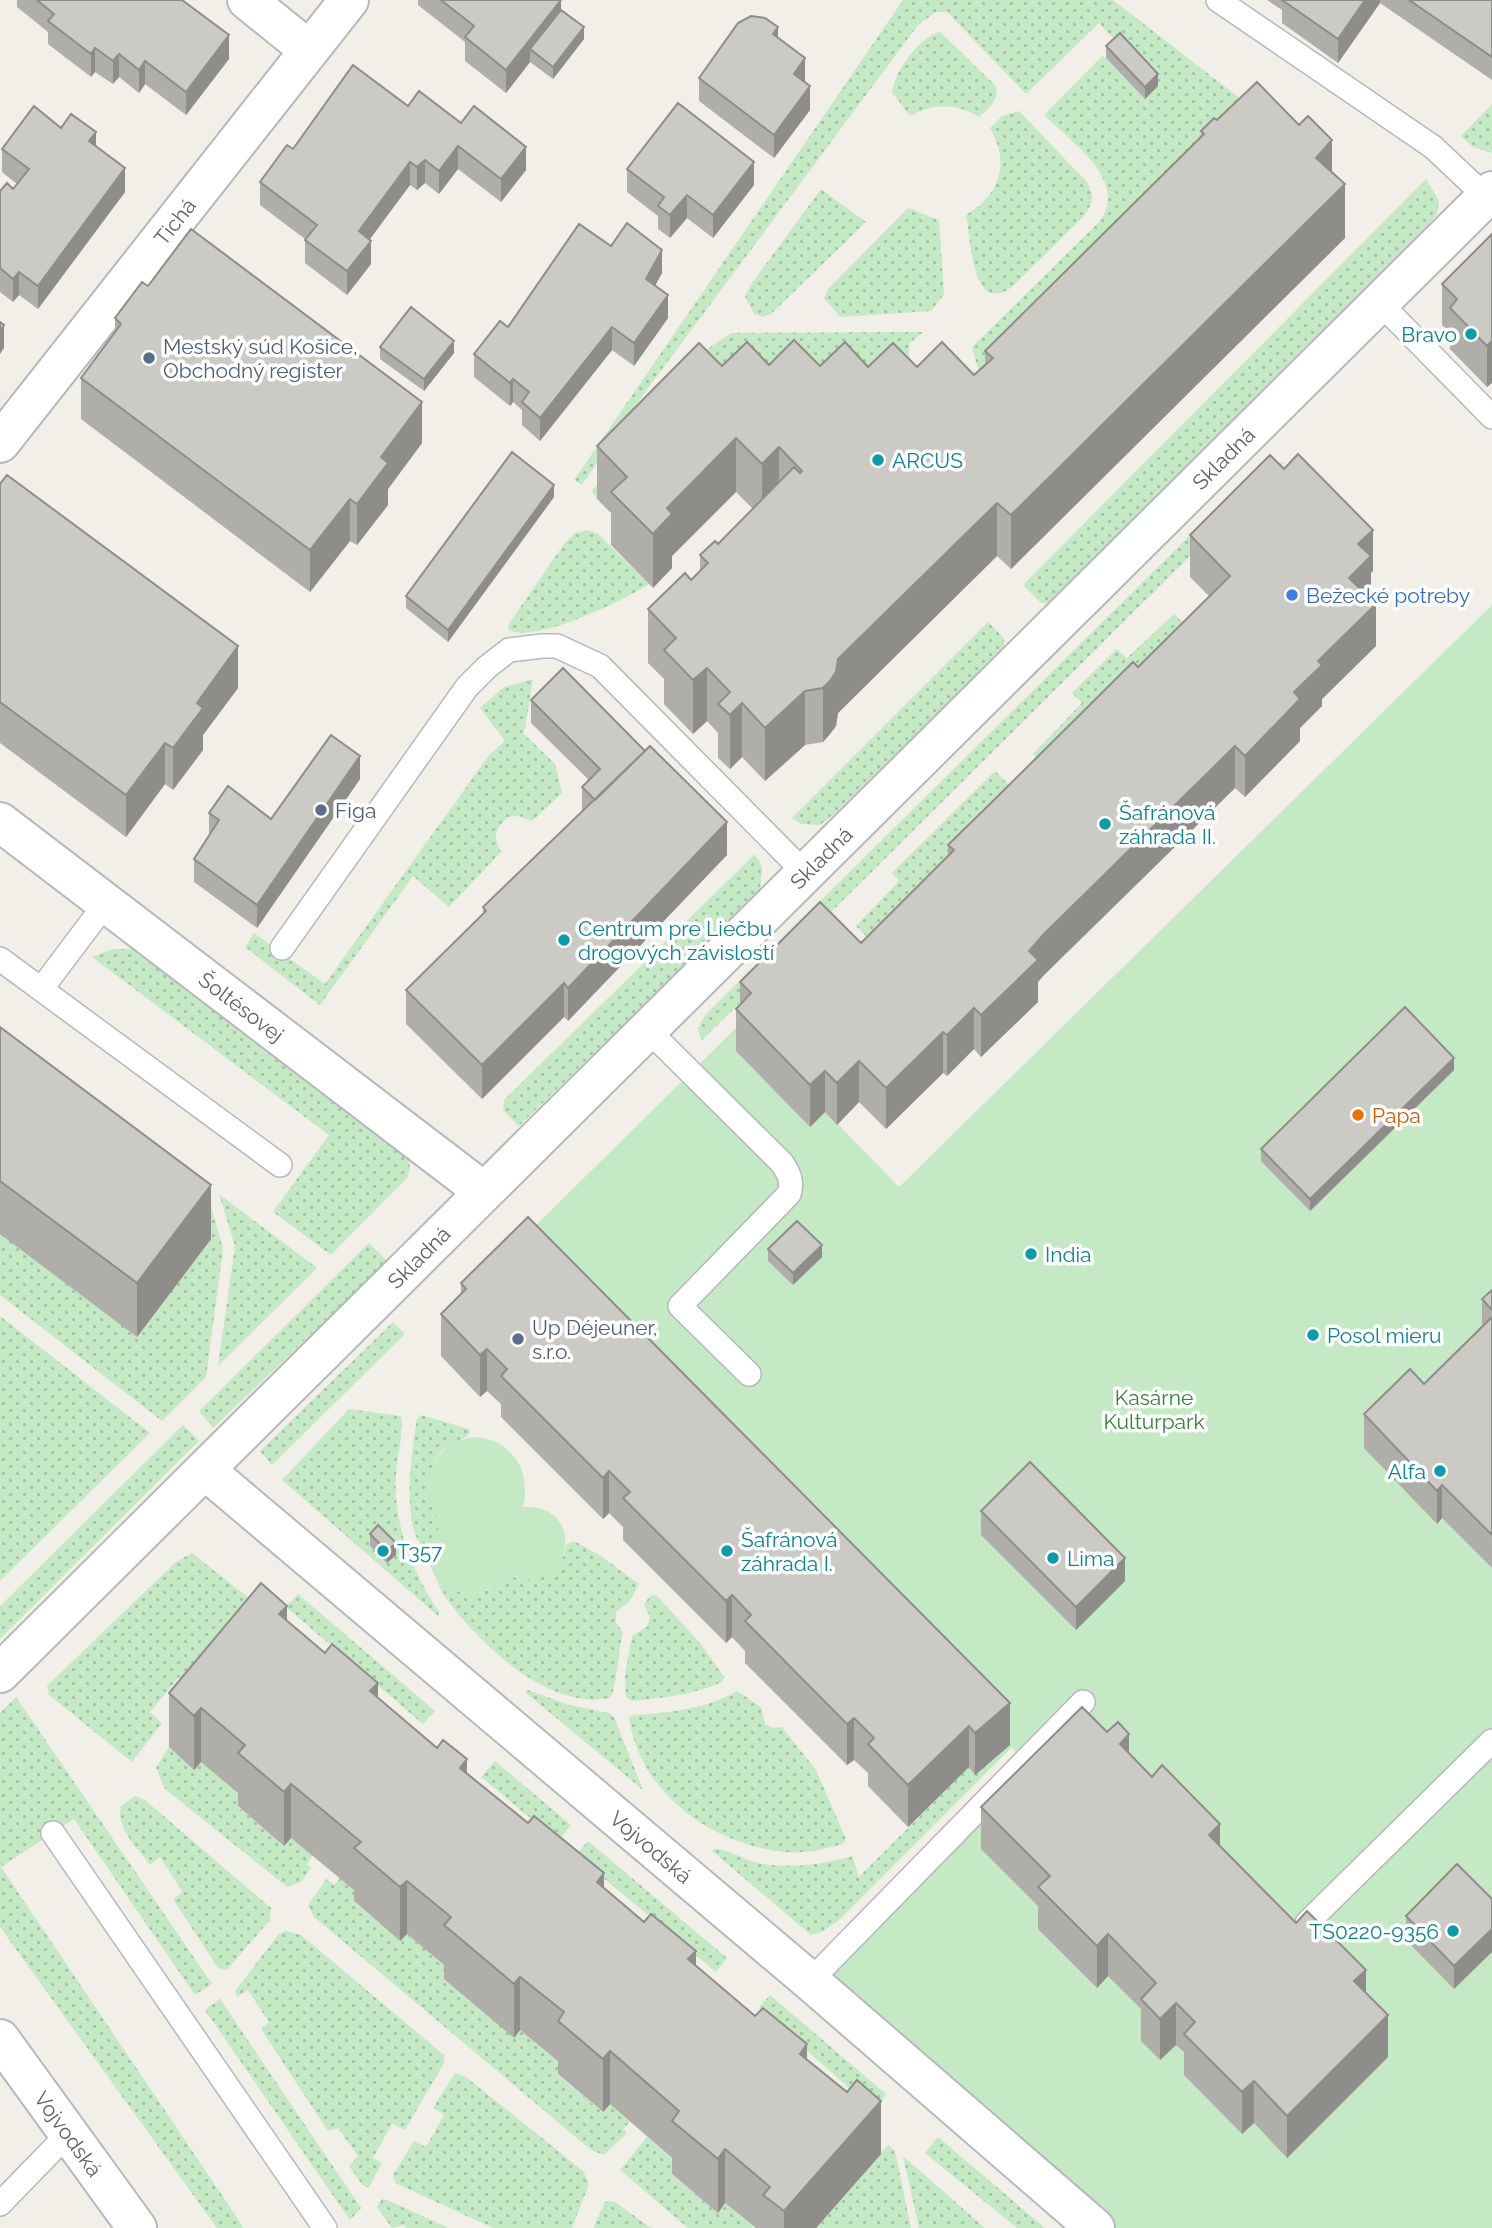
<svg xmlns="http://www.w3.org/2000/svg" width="1492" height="2228" viewBox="0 0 1492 2228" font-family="Raleway,sans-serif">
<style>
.grass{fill:url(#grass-dots)}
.park{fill:#c5e8c5}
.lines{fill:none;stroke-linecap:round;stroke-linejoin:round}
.lane-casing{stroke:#b5b8bc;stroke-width:26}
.street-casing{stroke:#b5b8bc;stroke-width:42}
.lane{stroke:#fff;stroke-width:23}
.street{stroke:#fff;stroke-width:38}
.wall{fill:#afaea9}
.shaded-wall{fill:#8f8d8a}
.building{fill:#cccac5;stroke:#8f8d8a;stroke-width:2}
.culture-dot{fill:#0f9aa8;stroke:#fff;stroke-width:2.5}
.service-dot{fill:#5c6f8a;stroke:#fff;stroke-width:2.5}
.shop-dot{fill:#3f7fe0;stroke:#fff;stroke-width:2.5}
.food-dot{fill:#e8710a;stroke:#fff;stroke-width:2.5}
.labels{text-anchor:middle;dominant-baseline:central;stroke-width:7;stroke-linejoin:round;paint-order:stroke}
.street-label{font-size:21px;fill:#5f6368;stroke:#fff}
.culture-label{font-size:21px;fill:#0d838f;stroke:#fff;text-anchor:start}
.service-label{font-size:21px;fill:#4e5e75;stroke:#fff;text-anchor:start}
.shop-label{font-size:21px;fill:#366cbe;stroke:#fff;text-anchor:start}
.food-label{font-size:21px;fill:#c56008;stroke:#fff;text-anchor:start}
.park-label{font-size:21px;fill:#348238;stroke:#fff}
</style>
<defs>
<pattern id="grass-dots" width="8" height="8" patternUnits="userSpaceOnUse" patternTransform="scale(1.75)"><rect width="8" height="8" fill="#c5e8c5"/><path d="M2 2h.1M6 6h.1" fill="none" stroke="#a3c0a4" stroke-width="1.8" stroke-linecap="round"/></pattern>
</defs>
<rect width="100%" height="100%" fill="#f1efe8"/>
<path class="grass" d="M903,0H1113L1318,159L1000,390L978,369L972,347L1100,221C1129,180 1072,143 1044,115L1103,55L1145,99L1158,86L1099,23L1026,94L947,12H936L918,25L637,403L582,485L574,480Z
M940,32L996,86C999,100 989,108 979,117C956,103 934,103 910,116L892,92C895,71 919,37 940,32Z
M1492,104V153L1473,147L1461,136Z
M1019,111L1086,181C1095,195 1094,202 1084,216L1013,286C972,318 971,240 966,215C1001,194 1010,163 990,128L1002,116Z
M1426,179L1439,201L1437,214L1428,225L1049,603H1041L1023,585Z
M821,189L866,222L771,314L762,317L754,314L745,296L750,286Z
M908,208L939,220L944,294L931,311L840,317L824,298L828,289Z
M923,332L909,344V358L916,370L699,397L597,499L592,491L700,354L731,333Z
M1285,462L701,1041L698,1028L706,1014L1250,476L1267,465Z
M588,530L598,534L649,584C625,600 535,644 509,630L508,625L564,544L575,533Z
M1174,614L1204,644L1059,779L1033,754L1082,703L1072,693L1117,649L1127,658Z
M988,622L1004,638V648L834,814L820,825L801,824L792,818Z
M533,679L525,729L522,732L555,764L562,793L532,821L519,816L508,817C495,829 492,835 501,852L449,907L413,876L320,1005L245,947L254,933L325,984L489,755L505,741L480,708L504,687Z
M995,771L1030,806L888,957L856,926L899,881L892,873Z
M755,854L762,866L760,891L519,1126L503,1110L504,1100Z
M113,949H133L400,1147C410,1158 412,1164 407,1178L331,1255L273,1212L329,1135L92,957Z
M0,1077L205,1184L223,1249L206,1377L162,1421L0,1295Z
M219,1194L317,1268L218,1366L235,1246Z
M369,1243L387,1261L213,1428L199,1411Z
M0,1316L150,1433L0,1581Z
M393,1322L405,1334L272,1465L260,1451Z
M671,1345L1012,1747L838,1921L820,1933L811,1935L711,1850C724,1846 744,1860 758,1863C790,1869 821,1865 852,1856L859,1877L969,1767L975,1775Z
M349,1409L401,1416C404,1434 397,1456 396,1475C393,1524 412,1572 439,1612L438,1616L282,1480Z
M421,1415L469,1429L470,1433C464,1441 450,1443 442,1451C424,1466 428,1506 443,1523L431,1546L425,1549C400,1529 412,1448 417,1419Z
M183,1425L199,1441L0,1639V1606Z
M574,1541L598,1554L639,1584L630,1601L616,1612V1622L623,1633C618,1649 617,1689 610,1698C545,1710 477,1641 443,1594L444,1589C453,1587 458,1593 467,1594C484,1595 499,1586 507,1572L516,1577L550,1574L564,1555L566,1545Z
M192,1553L260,1607L193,1688L179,1677L150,1712L162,1723L132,1762L49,1695L47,1686L176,1562Z
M298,1594L435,1711L423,1724L286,1607Z
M656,1595L701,1644L724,1677L722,1682C693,1695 663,1698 632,1701L626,1697L625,1675L632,1636L647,1627L650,1617L644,1604L650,1596Z
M528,1690L569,1705L609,1713L614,1717L643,1790L525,1692Z
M737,1691L761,1707L765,1724L773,1728L782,1727L816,1770L846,1839L843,1844C824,1849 804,1854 785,1852C713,1845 641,1794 629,1719L632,1715C667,1713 707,1709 737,1691Z
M16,1697L212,1984L195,1995L74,1819L1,1867L244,2228H217L0,1927V1713Z
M169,1747L194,1769L201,1762L245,1798L238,1807L284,1845L291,1838L313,1855L307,1864L311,1868L301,1882L287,1887L165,1789L156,1768Z
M495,1761L571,1825L558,1841L481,1777Z
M135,1796L145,1800L271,1908L270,1920L227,1970L218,1968L173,1899L183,1892L160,1857L150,1865C138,1849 115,1827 121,1806Z
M588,1841L727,1958L716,1972L576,1855Z
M340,1878L361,1896L354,1902L400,1941L407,1934L451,1971L514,2037L520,2030L564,2066L558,2075L602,2112L610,2104L630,2122L623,2129L627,2133L604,2155L591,2150L314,1917L308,1905L326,1879L334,1885Z
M285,1931L301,1935L444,2055V2063L405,2130L392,2124L373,2158L382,2163L369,2187L363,2186L349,2166L358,2156L338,2128L328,2131L261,2029L269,2022L248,1990L237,1997L235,1991L278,1935Z
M770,1995L886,2094L875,2111L759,2008Z
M220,1999L361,2208L350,2220L205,2010Z
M455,2073L466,2077L583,2171L589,2184L572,2228H493L395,2183L393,2175L414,2141L426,2147L444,2115L433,2108Z
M647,2137L679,2165L672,2175L718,2212L725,2203L755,2228H688L620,2170Z
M938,2137L1045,2228H1017L925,2153Z
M888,2145L895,2151L911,2228H816Z
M903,2156L985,2228H919Z
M382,2199L387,2200L449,2228H406L404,2225L392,2228L377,2207Z
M610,2201L615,2202L651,2228H593L605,2202Z"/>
<path class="park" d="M1492,605V2228H1094L810,1981L1025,1761L515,1246L740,1024L899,1187Z
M479,1437C515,1443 531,1473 523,1507C593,1503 568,1607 507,1572C499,1585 484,1595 467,1594C458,1593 453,1587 444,1589L443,1594L421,1545L425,1549L431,1546L433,1536L442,1523C412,1487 432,1439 479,1437Z"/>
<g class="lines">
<g class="lane-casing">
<path id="lane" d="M1218,0L1433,147L1486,197
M1379,302L1492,417
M282,948L467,687L487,667L509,650L542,646H557L600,666L805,873
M0,959L280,1165
M42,988L106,903
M648,1030L782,1163C789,1174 793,1181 789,1194L680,1306L749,1374
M53,1833L325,2228
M1307,1923L1492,1741
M810,1981L1083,1702
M0,2204L68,2134"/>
</g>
<g class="street-casing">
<g id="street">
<path d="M247,0L309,50"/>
<path id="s1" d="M0,443L349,0"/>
<path id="s2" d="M0,822L483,1191"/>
<path id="s3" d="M205,1470L810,1981L1095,2228"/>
<path id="s4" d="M0,1673L1492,191"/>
<path id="s5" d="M0,2039L137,2228"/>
</g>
</g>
<use href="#lane" class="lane"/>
<use href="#street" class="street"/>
</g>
<path class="wall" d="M17,0H182L229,59L186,115L145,84L139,93L119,77L113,84L95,72L91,77L48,44V32L17,7Z
M418,0H561V10L584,39L553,79L530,62L506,93L465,61V42L418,5Z
M1267,0H1492V80L1380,3L1338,63L1282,23V10Z
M778,38L805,81L804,82L810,110L774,158L699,101V78Z
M1106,46L1158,86L1145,99L1106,58Z
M408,106L461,123L526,170L501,202L458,169L439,194L425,183L417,190L410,185L369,239L371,264L347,295L305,263V239L260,205V182L293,149Z
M1217,120L1332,172L1345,238L1011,569L997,556L838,713L836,726L830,734L823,742L805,745L765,781L742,757L730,769L718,758V733L707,721L693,734L664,704V679L648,663V609L691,580L700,571V555L718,544L753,509L736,492L672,556V568L653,588L611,545V513L597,499V446L722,366L769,365L917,367L974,375L985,364V351L1201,137V131Z
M61,128L96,146L125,192L38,309L19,295L13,302L0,292V191L13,189L17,184L2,172V149Z
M627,169L754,185L713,238L687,218L670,238L658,229V216L627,192Z
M1492,234L1487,387L1450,349V334L1442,325V284Z
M611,246L662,273L655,286L668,318L634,366L612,350L540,441L522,425V410L513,402L510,406L474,377V354Z
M148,286L422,443L388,489V505L357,545L350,541L310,592L81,419V378L115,333V318Z
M380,347L454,353L424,391L380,359Z
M0,484L238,688L203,735V750L173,790L165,784L126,837L0,743Z
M554,497L448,642L406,608V596Z
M1190,535L1373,571L1371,573L1370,599L1376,646L1322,699V706L1300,728V741L1245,797L1235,788L1044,975L1038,982V1002L981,1057L974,1049L947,1076L943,1073L886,1129L859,1102L837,1125L825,1112L810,1127L736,1051V1009L740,1005V982L861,943L948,856V845L1138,667L1210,597L1190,577Z
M531,700L727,855L568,1021L564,1017L482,1099L406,1024V990L483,914V907L583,811L582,810V787L589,780L531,723Z
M360,779L257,928L194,882V859L209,835V813L271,819Z
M0,1027L211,1239L137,1337L0,1234Z
M1454,1070L1310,1211L1261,1161V1149Z
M768,1249L822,1257L793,1285L768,1261Z
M461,1283L1010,1745L975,1775L969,1767L908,1827L868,1786V1773L854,1760L847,1765L745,1663V1651L732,1637L726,1643L623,1540V1527L609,1513L603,1519L501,1417V1404L487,1391L480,1397L441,1356V1314L461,1295Z
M1492,1290V1568L1442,1518L1437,1524L1364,1448V1414L1424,1384L1482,1327V1299Z
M981,1511L1125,1581L1076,1630L981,1535Z
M370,1534L396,1555L387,1563L370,1546Z
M287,1621L807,2059L881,2154L816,2228H756L725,2203L718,2213L672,2174V2158L610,2104L603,2112L558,2074V2061L520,2030L514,2038L444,1979V1965L407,1934L400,1941L354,1901V1890L291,1838L284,1846L238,1806V1793L201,1762L194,1770L169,1747V1693Z
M1129,1754L1366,1993L1388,2057L1287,2158L1254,2123L1242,2134L1184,2075V2052L1176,2045L1160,2060L1141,2041V2009L1108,1976L1097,1988L1038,1929V1906L981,1849V1807Z
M1457,1864L1454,1989L1406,1940V1916Z"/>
<path class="shaded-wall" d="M561,0V22L530,49V62L506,93V70Z
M1365,0H1380V3L1338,63V39Z
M584,27V39L553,79V67Z
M778,27V50L773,34Z
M229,35V59L186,115V92Z
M95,48V72L91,77V54Z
M119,54V77L113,84V61Z
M805,58V81L794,97V74Z
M145,61V84L139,93V70Z
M1158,74V86L1145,99V87Z
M810,86V110L774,158V135Z
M96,132V155L89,141Z
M1332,140V194L1316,158Z
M458,146V169L439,194V171Z
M526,147V170L501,202V179Z
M425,160V183L417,190V167Z
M410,162V185L359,254V231Z
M754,162V185L713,238V215Z
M125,168V192L38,309V286Z
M1345,184V238L1011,569V515Z
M687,195V218L670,238V215Z
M371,241V264L347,295V271Z
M662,250V273L646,302V279Z
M19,272V295L13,302V279Z
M668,295V318L634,366V343Z
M4,325V348L0,354V331Z
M612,327V350L540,441V418Z
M454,341V353L424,391V379Z
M1492,341V383L1487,387V346Z
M513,379V402L510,406V383Z
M422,402V443L388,489V505L357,545V504L381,457Z
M736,438V492L672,556V568L653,588V534L667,508Z
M779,447V500L762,518V464Z
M554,485V497L448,642V630Z
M350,499V541L310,592V550Z
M997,503V556L838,713L836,726L830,734L823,742V688L838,659Z
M1373,530V571L1371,573V598L1349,619V578L1358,544Z
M1376,604V646L1322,699V706L1300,728V741L1245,797V756L1318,661Z
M238,646V688L203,735V750L173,790V748L197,703Z
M707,668V721L693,734V680Z
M805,691V745L765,781V728Z
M742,703V757L730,769V715Z
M165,743V784L126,837V795Z
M1235,746V788L1044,975L1038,982V1002L981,1057V1015L1029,951L1044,934Z
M360,756V779L257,928V905Z
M727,822V855L568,1021V988Z
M564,983V1017L482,1099V1065Z
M974,1008V1049L947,1076V1035Z
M943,1032V1073L886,1129V1088Z
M1454,1058V1070L1310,1211V1199Z
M859,1061V1102L837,1125V1083Z
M825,1071V1112L810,1127V1085Z
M211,1185V1239L137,1337V1283Z
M822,1245V1257L793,1285V1273Z
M487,1349V1391L480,1397V1355Z
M609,1471V1513L603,1519V1478Z
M1442,1485V1518L1437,1524V1491Z
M396,1543V1555L387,1563V1551Z
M1125,1558V1581L1076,1630V1607Z
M732,1595V1637L726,1643V1601Z
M287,1606V1660L279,1614Z
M378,1683V1736L370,1691Z
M1010,1703V1745L975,1775V1733Z
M201,1708V1762L194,1770V1716Z
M854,1718V1760L847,1765V1724Z
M969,1726V1767L908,1827V1785Z
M1129,1734V1776L1120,1744Z
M467,1759V1813L460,1768Z
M291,1784V1838L284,1846V1792Z
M1220,1824V1865L1209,1835Z
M604,1873V1926L597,1882Z
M407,1881V1934L400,1941V1887Z
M1492,1929V1952L1454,1989V1966Z
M1108,1934V1976L1097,1988V1946Z
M696,1951V2004L688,1959Z
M1366,1970V2012L1354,1981Z
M520,1977V2030L514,2038V1984Z
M1176,2003V2045L1160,2060V2019Z
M1388,2015V2057L1287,2158V2116Z
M807,2044V2098L800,2054Z
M610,2051V2104L603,2112V2059Z
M1254,2081V2123L1242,2134V2092Z
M881,2101V2154L816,2228H784V2211Z
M725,2149V2203L718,2213V2159Z"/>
<path class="building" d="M37,0H182L229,35L186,92L145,61L139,70L119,54L113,61L95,48L91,54L48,21L54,14Z
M441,0H561L506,70L465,37L474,26Z
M1282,0H1365L1338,39Z
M1409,0H1492V57Z
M561,10L584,27L553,67L530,49Z
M751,16L765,18L778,27L773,34L805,58L794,74L810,86L774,135L699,78L738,23Z
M1120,33L1158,74L1145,87L1106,46Z
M353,65L408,106L419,91L461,123L474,106L526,147L501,179L458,146L439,171L425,160L417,167L410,162L359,231L371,241L347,271L305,240L317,225L260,182L287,145L293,149Z
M1257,82L1299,125L1308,116L1332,140L1316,158L1345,184L1011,515L997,503L838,659L836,672L830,681L823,688L805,691L765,728L742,703L730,715L718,704L730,692L707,668L693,680L664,650L676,638L648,609L685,573L691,580L708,563L700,555L715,541L718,544L794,467L800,473L802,471L779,447L762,464L736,438L667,508L672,514L653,534L611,492L627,477L597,446L699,343L722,366L747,342L769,365L794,340L820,366L845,342L868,367L893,343L917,367L942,342L974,375L993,358L985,351L1204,134L1201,131L1214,118L1217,120Z
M678,103L754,162L713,215L687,195L670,215L658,206L664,197L627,169Z
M34,106L61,128L71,114L96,132L89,141L125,168L38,286L19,272L13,279L0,268V191L7,183L13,189L29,169L2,149Z
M627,223L662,250L646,279L668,295L634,343L612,327L540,418L522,402L529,392L513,379L510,383L474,354L500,321L508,327L579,224L611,246Z
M191,229L422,402L381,457L388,463L357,504L350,499L310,550L81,378L121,324L115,318L142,282L148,286Z
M1492,234V341L1487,346L1450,308L1457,299L1442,284Z
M411,307L454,341L424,379L380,347Z
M0,322L4,325L0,331Z
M512,452L554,485L448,630L406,596Z
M1298,454L1373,530L1358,544L1371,556L1349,578L1376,604L1318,661L1322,665L1294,692L1300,699L1245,756L1235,746L1044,934L1029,951L1038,960L981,1015L974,1008L947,1035L943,1032L886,1088L859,1061L837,1083L825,1071L810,1085L736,1009L751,993L740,982L820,902L861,943L954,850L948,845L993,801L1133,662L1138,667L1230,576L1190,535L1270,455L1284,469Z
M7,475L238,646L197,703L203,708L173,748L165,743L126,795L0,702V484Z
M563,668L645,751L595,800L582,787L600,769L531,700Z
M331,735L360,756L257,905L194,859L219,820L209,813L228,786L271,819Z
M650,746L727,822L568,988L564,983L482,1065L406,990L486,911L483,907Z
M1405,1007L1454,1058L1310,1199L1261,1149Z
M0,1027L211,1185L137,1283L0,1181Z
M528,1217L1010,1703L975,1733L969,1726L908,1785L868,1744L874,1738L854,1718L847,1724L745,1621L751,1615L732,1595L726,1601L623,1498L630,1492L609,1471L603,1478L501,1376L507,1369L487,1349L480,1355L441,1314L466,1289L461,1283Z
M797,1221L822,1245L793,1273L768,1249Z
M1492,1290V1310L1482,1299Z
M1492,1317V1535L1442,1485L1437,1491L1364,1414L1410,1369L1424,1384Z
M1030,1462L1125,1558L1076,1607L981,1511Z
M378,1525L396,1543L387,1551L370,1534Z
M261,1583L287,1606L279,1614L325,1653L332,1644L378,1683L370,1691L437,1748L443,1740L467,1759L460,1768L528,1823L534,1816L604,1873L597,1882L644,1922L651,1914L696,1951L688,1959L755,2016L763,2008L807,2044L800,2054L847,2092L857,2080L881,2101L784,2211L763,2195L770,2187L725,2149L718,2159L672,2121L679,2111L610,2051L603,2059L558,2021L564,2012L520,1977L514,1984L444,1925L451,1917L407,1881L400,1887L354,1848L361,1842L291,1784L284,1792L238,1753L245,1745L201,1708L194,1716L169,1693Z
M1082,1707L1107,1732L1118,1722L1129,1734L1120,1744L1152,1777L1162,1765L1220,1824L1209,1835L1296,1923L1307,1911L1366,1970L1354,1981L1388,2015L1287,2116L1254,2081L1242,2092L1184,2034L1195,2022L1176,2003L1160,2019L1141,1999L1156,1983L1108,1934L1097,1946L1038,1887L1050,1876L981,1807Z
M1457,1864L1492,1899V1929L1454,1966L1406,1916Z"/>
<g class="culture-dot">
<circle cx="1471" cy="334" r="7"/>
<circle cx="878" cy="460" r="7"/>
<circle cx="1105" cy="824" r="7"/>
<circle cx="564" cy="940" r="7"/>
<circle cx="1031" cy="1254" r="7"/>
<circle cx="1313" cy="1335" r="7"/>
<circle cx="1440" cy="1471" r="7"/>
<circle cx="383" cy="1551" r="7"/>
<circle cx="727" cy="1551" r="7"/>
<circle cx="1053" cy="1558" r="7"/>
<circle cx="1453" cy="1931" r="7"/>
</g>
<g class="service-dot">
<circle cx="149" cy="358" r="7"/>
<circle cx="321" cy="810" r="7"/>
<circle cx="518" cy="1339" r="7"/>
</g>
<circle class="shop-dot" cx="1292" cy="595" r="7"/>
<circle class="food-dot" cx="1358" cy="1115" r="7"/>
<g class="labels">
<g class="street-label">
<text stroke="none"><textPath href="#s1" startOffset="282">Tichá</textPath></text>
<text stroke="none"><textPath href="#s4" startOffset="1724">Skladná</textPath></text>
<text stroke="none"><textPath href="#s4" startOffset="1157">Skladná</textPath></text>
<text stroke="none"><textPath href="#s2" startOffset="304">Šoltésovej</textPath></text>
<text stroke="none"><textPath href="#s4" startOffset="590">Skladná</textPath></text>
<text stroke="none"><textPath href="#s3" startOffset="584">Vojvodská</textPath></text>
<text stroke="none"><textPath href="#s5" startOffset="117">Vojvodská</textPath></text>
</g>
<g class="culture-label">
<text x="1457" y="334" text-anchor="end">Bravo</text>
<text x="892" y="460">ARCUS</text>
<text x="1119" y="812">Šafránová<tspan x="1119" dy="24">záhrada II.</tspan></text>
<text x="578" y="928">Centrum pre Liečbu<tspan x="578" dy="24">drogových závislostí</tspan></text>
<text x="1045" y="1254">India</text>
<text x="1327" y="1335">Posol mieru</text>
<text x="1426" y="1471" text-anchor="end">Alfa</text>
<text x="741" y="1539">Šafránová<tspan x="741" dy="24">záhrada I.</tspan></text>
<text x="397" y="1551">T357</text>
<text x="1067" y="1558">Lima</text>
<text x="1439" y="1931" text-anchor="end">TS0220-9356</text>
</g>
<g class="service-label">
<text x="163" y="346">Mestský súd Košice,<tspan x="163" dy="24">Obchodný register</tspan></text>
<text x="335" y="810">Figa</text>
<text x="532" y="1327">Up Déjeuner,<tspan x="532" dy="24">s.r.o.</tspan></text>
</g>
<g class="shop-label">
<text x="1306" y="595">Bežecké potreby</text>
</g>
<g class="food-label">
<text x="1372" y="1115">Papa</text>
</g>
<g class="park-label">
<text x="1154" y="1397">Kasárne<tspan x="1154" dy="24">Kulturpark</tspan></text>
</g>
</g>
</svg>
